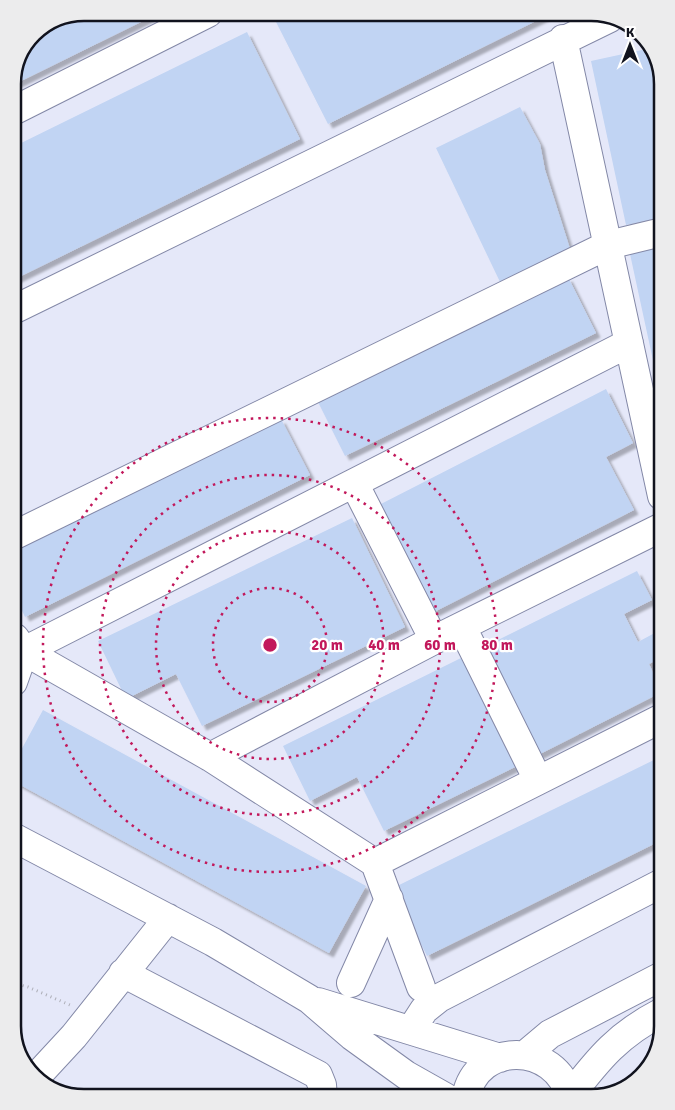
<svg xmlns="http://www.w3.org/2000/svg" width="675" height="1110" viewBox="0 0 675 1110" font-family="Signika,sans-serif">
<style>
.built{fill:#e5e8f9}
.building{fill:#c1d4f3;filter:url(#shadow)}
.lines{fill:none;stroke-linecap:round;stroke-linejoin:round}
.minor-casing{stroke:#8388a7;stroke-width:30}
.path{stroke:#adaeb7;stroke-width:3;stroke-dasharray:1 4;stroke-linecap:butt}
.minor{stroke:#fff;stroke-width:28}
.ring{fill:none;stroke:#c2185b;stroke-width:2.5;stroke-dasharray:2.5 5}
.rim{fill:none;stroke:#11131e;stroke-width:2.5}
.centre{fill:#c2185b;stroke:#fff;stroke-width:2.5}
.ring-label{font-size:15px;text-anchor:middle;font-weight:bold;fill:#c2185b;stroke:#fff;stroke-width:4.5;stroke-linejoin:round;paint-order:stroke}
</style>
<defs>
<filter id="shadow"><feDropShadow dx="4.5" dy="4.5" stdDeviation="1" flood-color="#0004"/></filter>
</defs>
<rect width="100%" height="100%" fill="#f1f2f9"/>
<path class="built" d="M85,13H595L631,25L655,52L662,85V1026L651,1065L623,1090L590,1097H80L45,1086L20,1058L13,1025V80L34,33Z"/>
<path class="building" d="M84,12L159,13L13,85V80L34,33Z
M285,13H552L328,124L274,18Z
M247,32L300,139L13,280V147Z
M651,48L655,52L662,84V217L626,225L591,61Z
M520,107L540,144L545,170L571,252L501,284L436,148Z
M662,247V402L630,254Z
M568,277L596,333L345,456L317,400Z
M606,389L633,443L606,457L634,510L434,612L379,505Z
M281,419L310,475L25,617L13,591V552Z
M352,518L405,627L202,726L176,674L126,699L98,641Z
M637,571L652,600L624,614L638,642L662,629V657L649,664L662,692L536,756L482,648Z
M461,658L515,767L384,831L357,777L310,801L283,746Z
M43,710L366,886L329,953L13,781V765Z
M662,756V840L427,956L393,888Z"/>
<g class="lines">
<g class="minor-casing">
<path id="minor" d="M563,39L662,496
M13,111L208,13
M13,310L610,18
M354,483L434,640
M13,536L608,245L662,232
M462,627L538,780
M15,638L24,651L210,757L375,863L421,987
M13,682L24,651L629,343
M210,757L434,640L662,527
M13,837L213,942L309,999L352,1036L406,1075L445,1097
M375,863L662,718
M123,973L318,1075L322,1085L323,1097
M351,983L389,899
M318,1002L500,1058
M411,1030L424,1010L439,998L662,883
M525,1055L550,1034L662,976
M37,1076L74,1036L168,918
M570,1096C599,1058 619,1034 662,1012
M466,1097C477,1040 556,1042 570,1097"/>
</g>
<path class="path" d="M13,983L28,987L70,1005"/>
<use href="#minor" class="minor"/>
</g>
<g class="ring">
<circle cx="270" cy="645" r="57"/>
<circle cx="270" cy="645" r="114"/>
<circle cx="270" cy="645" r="170"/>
<circle cx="270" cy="645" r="227"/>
</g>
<path d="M0 0H675V1110H0ZM84 21H591A63 63 0 0 1 654 84V1026A63 63 0 0 1 591 1089H84A63 63 0 0 1 21 1026V84A63 63 0 0 1 84 21Z" fill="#ececed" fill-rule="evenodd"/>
<path class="rim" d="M84 21H591A63 63 0 0 1 654 84V1026A63 63 0 0 1 591 1089H84A63 63 0 0 1 21 1026V84A63 63 0 0 1 84 21Z"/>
<circle cx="270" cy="645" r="8" class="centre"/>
<g class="ring-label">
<text x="327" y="650">20 m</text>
<text x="384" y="650">40 m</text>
<text x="440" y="650">60 m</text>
<text x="497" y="650">80 m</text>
</g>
<g transform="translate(630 45)" stroke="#ffffff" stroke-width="4" paint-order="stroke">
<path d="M0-4L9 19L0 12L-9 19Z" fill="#11131e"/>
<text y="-8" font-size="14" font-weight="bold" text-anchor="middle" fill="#11131e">K</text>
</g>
</svg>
